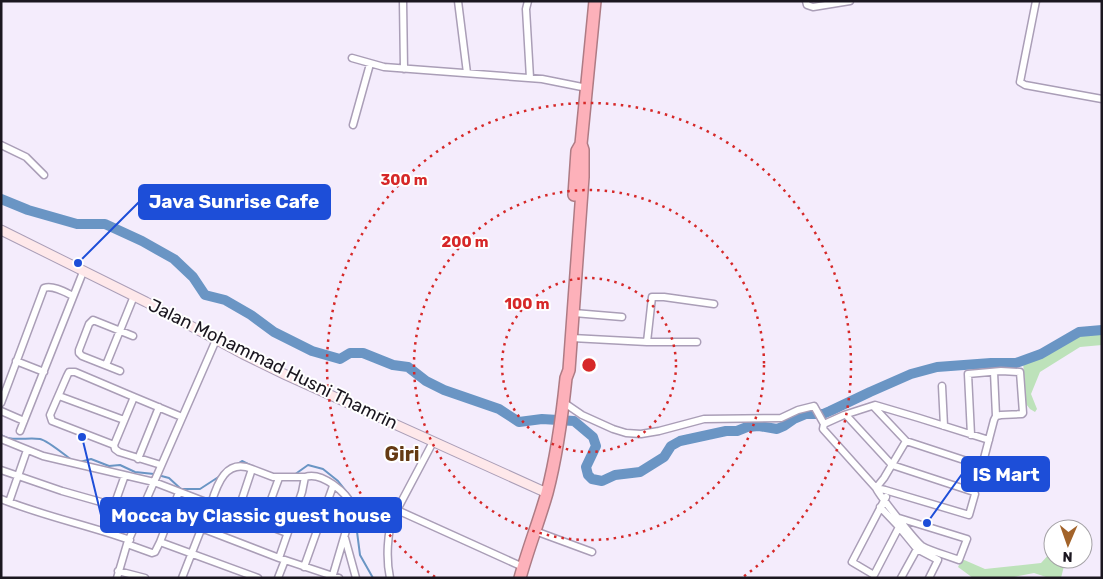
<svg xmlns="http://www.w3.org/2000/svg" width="1103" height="579" viewBox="0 0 1103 579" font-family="Rubik,sans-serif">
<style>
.green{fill:#bde2ba}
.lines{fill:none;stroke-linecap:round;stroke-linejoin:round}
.stream{stroke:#6a95c4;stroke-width:2}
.river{stroke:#6a95c4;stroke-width:10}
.street-casing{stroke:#aa9eb7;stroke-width:9}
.secondary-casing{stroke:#aa9eb7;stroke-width:11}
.highway-casing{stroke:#ae7b84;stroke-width:14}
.street{stroke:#fff;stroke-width:6}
.secondary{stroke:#fee8ea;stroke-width:9}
.highway{stroke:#fdb1ba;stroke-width:11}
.ring{fill:none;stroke:#d62828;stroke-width:2.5;stroke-dasharray:2.5 5}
.labels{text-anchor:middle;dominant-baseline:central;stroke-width:4;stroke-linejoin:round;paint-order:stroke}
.street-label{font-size:18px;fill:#1b1720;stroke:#fff}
.quarter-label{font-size:20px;font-weight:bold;fill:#653a13;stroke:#fff}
.centre{fill:#d62828;stroke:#fff;stroke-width:2.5}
.ring-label{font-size:15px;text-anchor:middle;font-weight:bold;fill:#d62828;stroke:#fff;stroke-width:4;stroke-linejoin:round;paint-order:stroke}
.leader{fill:none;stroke:#1d4ed8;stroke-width:2}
.callout-dot{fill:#1d4ed8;stroke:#fff;stroke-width:2}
.callout{fill:#1d4ed8;stroke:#1d4ed8;stroke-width:2}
.callout-label{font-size:19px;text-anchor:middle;font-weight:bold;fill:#fff}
</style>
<rect width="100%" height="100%" fill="#f4ecfc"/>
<path class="green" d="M1097,330H1102V345L1080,347L1040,372L1031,394L1037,409L1035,412L1030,409L1026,404L1023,361L1041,354L1079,332Z
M1053,550V559H1079L1065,562L1061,578H1049L1034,573L1009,578H973L958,567L962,559L985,569L1041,563Z"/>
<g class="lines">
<path class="stream" d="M1,435C13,442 27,437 40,439C47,440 66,456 73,461
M80,462L91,459L109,466L120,465L135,472L154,474L169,478L181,489H200L220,476
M236,465L242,461L254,467
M294,475L308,465L323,469L338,481L358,506L360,517L356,524L360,555L373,578"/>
<path class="river" d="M1,199L28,210L77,224H105L142,241L174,259L193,277L205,295L225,300L251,315L274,332L312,351L340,359L350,353H363L393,365L408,367L426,381L444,390L499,409L519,422L542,419L574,421L593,437L596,446L586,467L588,475L592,479L602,481L615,475L640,472L664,457L671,446L680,441L726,431H737L747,427L759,426L777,429L784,426L794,419L806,414H823L830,411L870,392L911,374L937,367L991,363H1016L1041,354L1079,332L1102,330"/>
<g class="street-casing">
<path id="street" d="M403,1L404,69
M458,1L467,73
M528,1L526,9L530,78
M806,1L807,5L813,7L850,1
M1036,1L1020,82L1025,85L1102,99
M352,58L384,67L542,79L587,88
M353,125L370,64
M1,145L26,157L44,175
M574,313L622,317
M572,338L647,342H697
M647,342L652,297H664L714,304
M16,361L44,372
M106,365L134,296
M120,371L82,356L79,353V350L89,324L93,320L133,336
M994,372L996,416
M942,386L944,426
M59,396L124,420
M563,402L582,415L613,429L626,433L641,434L659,431L704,419L781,418L798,410L814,406L824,424L844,415L875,405L919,418L989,440
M1,403L44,288C53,285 65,292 73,296
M873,406L906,441
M1,411L24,421
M846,415L892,465L974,492L975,494L969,515L885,490L876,488
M824,424L823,429L876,488L884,478L906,441L982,466L994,420L996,416L1001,415L1022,414L1023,413L1020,372L1001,371L968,374L971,435
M20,431L83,272
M1,439L43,456L154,482L211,504L182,578
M433,442L397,510L523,567
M114,445L52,421L50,415L67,376L69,372H75L134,397
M138,459L159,407
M161,465L119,452L115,449L114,445L134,397L182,417
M252,469C226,458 217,484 211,504L287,533
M1,470L62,491L115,506
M876,488C879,495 916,542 922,546C930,551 949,556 959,560L967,539L899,518
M886,497L852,562L874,575L899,527L917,549L919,544
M1,499C43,516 87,525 130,540
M9,502L27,450
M880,507L899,527
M237,514L252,469L273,477H305
M170,516L179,492
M262,524L279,478
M105,531L125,475
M535,531L592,552
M345,538L356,578
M160,542L170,516L279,558L302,492L305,477C322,471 347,493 353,507
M127,544L152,553L155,552L160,542L258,578
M279,558L339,578
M304,567L333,486
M118,571L145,578
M117,578L127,544L216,340
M278,578L285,560
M332,578L353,507C366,502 381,512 393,518
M390,578C386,560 387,531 394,515
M901,578L917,549L938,560L929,578"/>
</g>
<g class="secondary-casing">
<path id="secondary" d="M1,230L146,302L243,354L286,375L547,493"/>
</g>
<g class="highway-casing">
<path id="highway" d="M574,195L577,151L581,144L595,1
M520,578C528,549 539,521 547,493C557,455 562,417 566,378L569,370L583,177V150L581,144"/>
</g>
<use href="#street" class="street"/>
<use href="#secondary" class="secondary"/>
<use href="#highway" class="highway"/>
</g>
<g class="ring">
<circle cx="589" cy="365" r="87"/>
<circle cx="589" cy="365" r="175"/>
<path d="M435 577A262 262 0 1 1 743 577"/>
</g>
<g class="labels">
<g class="street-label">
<text transform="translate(273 364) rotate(26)">Jalan Mohammad Husni Thamrin</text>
</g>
<g class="quarter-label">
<text x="402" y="454">Giri</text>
</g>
</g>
<circle cx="589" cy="365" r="8" class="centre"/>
<g class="ring-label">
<text x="404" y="185">300 m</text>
<text x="465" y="247">200 m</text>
<text x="527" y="309">100 m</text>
</g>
<path class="leader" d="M78 263L139 202M927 523L962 474M82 437L101 515"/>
<g class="callout-dot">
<circle cx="78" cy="263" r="5"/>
<circle cx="927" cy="523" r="5"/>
<circle cx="82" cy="437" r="5"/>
</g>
<g class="callout">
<rect x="139" y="185" width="191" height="34" rx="5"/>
<rect x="962" y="457" width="87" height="34" rx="5"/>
<rect x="101" y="498" width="300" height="34" rx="5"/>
</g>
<g class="callout-label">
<text x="234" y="208">Java Sunrise Cafe</text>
<text x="1006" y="481">IS Mart</text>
<text x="251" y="522">Mocca by Classic guest house</text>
</g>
<rect width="1103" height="579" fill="none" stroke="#1b1720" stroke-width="5"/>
<g transform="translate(1068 544) rotate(182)"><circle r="24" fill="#ffffff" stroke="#a4a2a6"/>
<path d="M0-4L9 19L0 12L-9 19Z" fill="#a2632a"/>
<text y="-8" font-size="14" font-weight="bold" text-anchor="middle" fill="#1b1720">N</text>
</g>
</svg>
